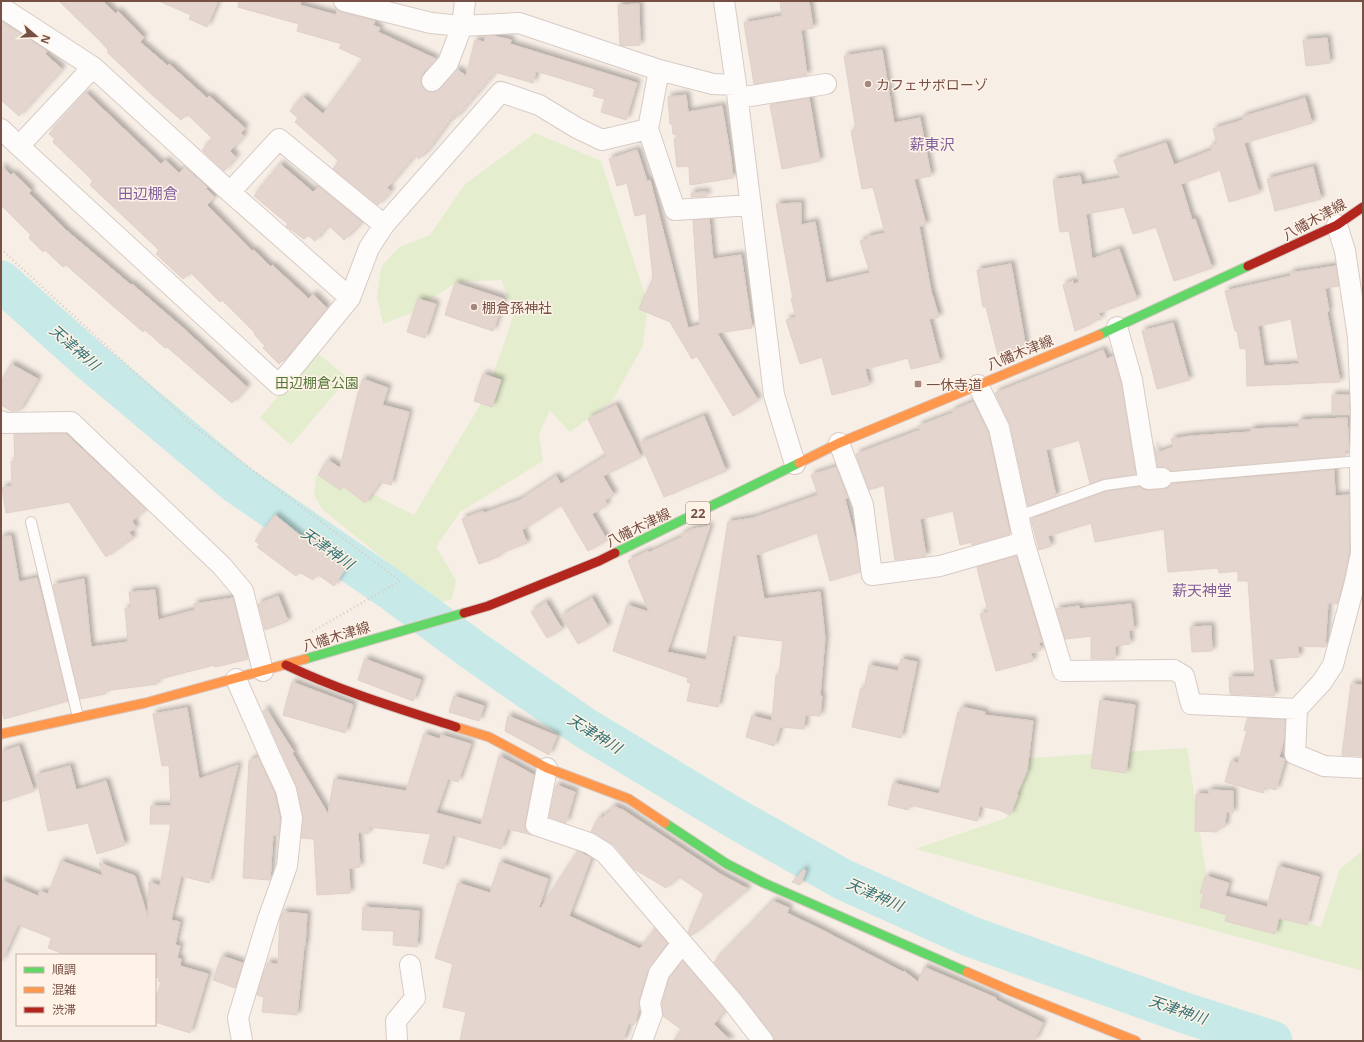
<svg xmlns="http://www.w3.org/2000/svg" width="1364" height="1042" viewBox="0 0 1364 1042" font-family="'Noto Sans','Noto Sans JP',sans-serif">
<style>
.green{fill:#e5edcf}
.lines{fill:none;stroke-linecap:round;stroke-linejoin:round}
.river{stroke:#c7eae8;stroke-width:41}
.building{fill:#e4d5ce;stroke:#e0d0c8;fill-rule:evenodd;filter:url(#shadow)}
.lane-casing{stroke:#d8cbc5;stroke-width:12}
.street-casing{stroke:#d8cbc5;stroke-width:22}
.fast-casing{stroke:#d7c9c3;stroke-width:11}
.slow-casing{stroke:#d7c9c3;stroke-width:11}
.jam-casing{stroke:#d7c9c3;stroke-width:11}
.path{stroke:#d8ccc8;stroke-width:2.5;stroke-dasharray:1 3;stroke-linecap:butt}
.lane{stroke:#fefcfb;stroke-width:10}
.street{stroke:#fefcfb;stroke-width:20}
.fast{stroke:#63d668;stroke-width:9}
.slow{stroke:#ff974d;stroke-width:9}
.jam{stroke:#b3261e;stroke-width:9}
.poi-dot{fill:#a4877d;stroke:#fff3e8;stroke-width:1.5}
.labels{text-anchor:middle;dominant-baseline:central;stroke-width:3;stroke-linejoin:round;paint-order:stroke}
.shield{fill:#fff3e8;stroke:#a08176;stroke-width:1}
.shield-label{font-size:13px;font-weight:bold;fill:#775045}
.poi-label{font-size:14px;fill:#775045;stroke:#fff3e8;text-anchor:start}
.street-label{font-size:14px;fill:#775045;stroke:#fff3e8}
.park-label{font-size:14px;fill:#54783a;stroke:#fff3e8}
.neighbourhood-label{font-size:15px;fill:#7f609b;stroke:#fff3e8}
.water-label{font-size:15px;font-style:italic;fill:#357476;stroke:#fff3e8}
</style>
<defs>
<filter id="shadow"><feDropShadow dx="3.5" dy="-3.5" stdDeviation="2" flood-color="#0004"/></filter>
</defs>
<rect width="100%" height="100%" fill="#f7eee6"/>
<path class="green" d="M535,133L601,161L648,304L643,346L612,401L570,432L550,411L539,434L543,461L460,512L436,547L456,580L452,599L438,603L322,509L314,495L316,476L358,487L414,515L485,397L514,314L501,280L460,282L455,283L411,313L383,324L377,298L381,267L399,247L430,235L465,184Z
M315,351L348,378L291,445L260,418Z
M1187,748L1210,898L1321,927L1340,869L1363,850V971L915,849L1006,818L1028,758Z"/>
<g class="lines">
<path class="river" d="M1,281L88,359L236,483L393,591L474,651L585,728L731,816L844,880L969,936L1185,1013L1272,1041"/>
</g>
<path class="building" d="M59,1H103L116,14L118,11L144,38L140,42L168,66L169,64L207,98L209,96L245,128L241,133L244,136L230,151L236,157L224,171L202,150L213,139L187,114L181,120L150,93L107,52L109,51L100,41Z
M159,1H218L207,27L189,19L191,15Z
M239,1H301L300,5L336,15L337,10L341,12L375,21L373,25L380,28L378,32L436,59L423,73L421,78V85L424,89L429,92H435L440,89L457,69L466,76L475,40L484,42L486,36H494L511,40L510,44L637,83L626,120L601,112L605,99L593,96L595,89L536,71L533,83L495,72L454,120L457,110L428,150L419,159L415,155L387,188L391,191L378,205L333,169L339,161L295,122L298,118L290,111L303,97L323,114L363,59L339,48L342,44L297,31L299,24L238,7Z
M780,1H809L813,28L801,30L807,75L754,84L744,23L782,16Z
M639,4L640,45L623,46L620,45L618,5Z
M1,21L47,51L45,54L62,69L19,116L1,100Z
M1327,38L1330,63L1306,66L1303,40Z
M882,50L894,123L920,118L931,176L914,179L926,225L919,226L931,291L939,317L929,319L940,362L911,369L908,358L865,369L869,385L832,395L822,357L800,364L786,320L796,317L791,299H793L776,204L801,203V225L815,222L826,283L870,273L860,241L867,240V237L885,233L873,187L862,189L851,131L856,130L844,56Z
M86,93L161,164L165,160L179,173L185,167L207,187L206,189L215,197L207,205L252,251L254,250L271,267L272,265L309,299L313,294L327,308L293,350L279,364L263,348L265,346L254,334L255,333L222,300L220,302L190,272L183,279L156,254L159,250L90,185L93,181L53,142L55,139L49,134Z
M686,95L688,112L722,106L731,159L733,178L690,185L689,166L677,167L674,139L681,136L673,134L672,124H670L668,97Z
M809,98L820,161L782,169L770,105Z
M1305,98L1312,123L1244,143L1259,193L1229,202L1220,170L1181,184L1192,220L1195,219L1212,268L1174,281L1156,227L1133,234L1124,207L1086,214L1092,259L1119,249L1137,299L1099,313L1101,319L1090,322L1091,324L1075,331L1063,285L1073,281L1074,284L1079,282L1069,231L1060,232L1053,180L1080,176L1082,185L1120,178L1114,160L1166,143L1174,165L1212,150L1210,146L1217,143L1213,129L1243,120L1242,117Z
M637,150L647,181L650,180L688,328L700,325L693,220L709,219L713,259L741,255L752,328L717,333L758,400L733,416L697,356L692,359L670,322L639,309L653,278L646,213L635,216L627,183L617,186L609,159Z
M280,164L313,192L319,186L362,222L344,240L328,225L315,241L308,235L304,239L286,226L288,224L254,196Z
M1,166L11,175L13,173L31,190L29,193L67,231L131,285L132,284L183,328L247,387L232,403L167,347L165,348L145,330L143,332L66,265L63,267L45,250L43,252L29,238L31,235L1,205Z
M1313,167L1321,199L1275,211L1267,179Z
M706,192L707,196L691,197V193Z
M1011,264L1026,348L998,355L986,307H983L977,270Z
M1336,266L1339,286L1325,288L1329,311L1327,312L1340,382L1247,386L1246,348L1240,349L1237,331H1235L1225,291L1291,276L1290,273ZM1291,319L1299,364L1264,366L1258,326Z
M455,283L504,299L493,331L445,315Z
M418,299L436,304L425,338L407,332Z
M1173,323L1189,380L1157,389L1142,331Z
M1103,350L1107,359L1113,356L1121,382L1136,474L1104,479L1090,484L1079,440L1046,450L1056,496L1028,506L1010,425L995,393Z
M11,364L38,379L19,411H11L1,405V382Z
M483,374L501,380L492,407L474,401Z
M363,379L388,388L382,405L409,412L391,485L380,482L365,503L343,486L340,490L318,475L328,460L340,468L359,389Z
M1332,395H1349V414H1332Z
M973,402L988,432L1010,534L972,545L971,542L960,545L953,511L920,519L926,556L895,560L884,485L869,490L856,454L920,430L918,426L953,413L952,411Z
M616,405L641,457L603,476L614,495L605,500L607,505L592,514L607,540L588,551L561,505L522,530L527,543L499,554L500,556L479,564L462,519L483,511L484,513L520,500L556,476L561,484L606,456L588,419Z
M704,416L726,471L664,497L640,443Z
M1347,418L1349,450H1345L1346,456L1171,471L1167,468L1158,467L1154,446L1157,453L1173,447L1171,439L1191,436L1251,432V429L1299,427V420Z
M14,434H66L146,509L132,521L136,528L129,532L133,538L106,557L69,502L6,513L2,488L12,486L11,461H15Z
M836,467L848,498L845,499L856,542L860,572L830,581L817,533L756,555L764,599L820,592L825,638L820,696H822L820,716L805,715L804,729L780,727L774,746L746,737L752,716L772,721L776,675H779L783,641L733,635L718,707L687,701L691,683L687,682L688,678L613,651L627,605L649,612L628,561L648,551V553L682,537L681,535L693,529L710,526L667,652L706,660L728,522L753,518L818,495L811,475Z
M1334,470L1335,496L1349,495V552L1344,579L1337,604L1328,603L1325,647L1298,646L1299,657L1269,659L1275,696L1230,694L1229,677H1255L1248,581H1238V571L1219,573L1218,568L1168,572L1164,529L1095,542L1091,523L1048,536L1051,546L1039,550L1031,519L1107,491L1140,487L1144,490H1148L1163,489L1168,488L1172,484Z
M275,515L306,540L309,537L348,565L334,586L317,574L313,580L299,572L296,576L257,547L260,545L255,541Z
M11,536L19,582L37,578L68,701L4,719L1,706V537Z
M1016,556L1042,642L1039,643L1041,650L1031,653L1033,661L996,671L980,614L988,612L977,567Z
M84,579L91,647L128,642L125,608H131L129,592L155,590L158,620L195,610L194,604L233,598L248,659L215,667L214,665L156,680L157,684L104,691L105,694L80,699L53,585Z
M278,596L288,621L265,630L258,604Z
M592,598L608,626L578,644L561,616Z
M546,602L562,629L547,638L531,612Z
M1131,604L1134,630H1129L1130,644L1115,646V659H1091V636L1065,639L1056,609L1079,606V609Z
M1211,626L1212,651L1192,652L1190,627Z
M365,659L421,680L413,701L358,680Z
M901,659L917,662L901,738L852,727L861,688L864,689L869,665L898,671Z
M292,682L353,705L345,733L283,715Z
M1351,684L1363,685V756L1342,755Z
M454,696L484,706L479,721L449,712Z
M1100,700L1135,705L1126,773L1091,768Z
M961,707L985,712L984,715L1033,721L1027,771L1017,794L1018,795L1010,815L999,810L980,806L977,821L910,805L908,810L888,805L893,783L939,794L958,712H960Z
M187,708L199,779L238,765L209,883L181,876L171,920L180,922L175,945L180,946L177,958L181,959L180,966L208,974L190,1033L155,1022V1002L161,982L158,981L159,978L155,977V955H66L48,948L52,938L18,925L1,963V880L38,896L40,891L48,894L61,861L103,876L99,863L135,876L148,918L149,882L160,886L171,824H150L151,806H171L169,765L162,766L153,714Z
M266,709L294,752L292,753L328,814L334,779L406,791L424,734L440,739L441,735L471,744L458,782L448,779L436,813L481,825L499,756L534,775L525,823V829L527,833L532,835L508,829L501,849L453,835L444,869L423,863L431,834L369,827L368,834L358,832L360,867L349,868L350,893L317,895L314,839L301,838L303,816L297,787L263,711Z
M508,716L557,736L549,755L505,731Z
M1248,718L1285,720L1284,739L1279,757L1285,759L1276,790L1265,787L1263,793L1225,782L1231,761L1238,763L1247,731L1244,730Z
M19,746L34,791L1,802V752Z
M258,757L275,794L280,819L279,836L273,835L270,880L243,878L249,761Z
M70,766L76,790L106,781L125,845L97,854L88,823L48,831L36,775Z
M556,785L575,792L566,823L549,817Z
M1209,790L1233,791V813L1226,812L1225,827H1217V832L1195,831L1196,794H1209Z
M613,806L623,810L720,874L748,889L691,936L688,932L704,894L679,877L666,888L634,869L614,845L591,831L600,816L603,818L606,813L608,814Z
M578,851L591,858L569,916L640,949L655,929L667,943L648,970L639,1000V1009L634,1025L629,1023L623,1041H460L466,1012L443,1007L453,964L435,958L458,883L490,893L500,862L548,879L539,907L541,908Z
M1278,866L1319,877L1307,925L1279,918L1275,934L1225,921L1227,915L1200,907L1204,894L1200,893L1206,876L1229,883L1225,896L1267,907Z
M804,869L806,871L800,885L792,882Z
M773,901L789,908L787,913L820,929L903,972L904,971L918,982L924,967L996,998V1000L1043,1023L1034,1041H774L772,1034L769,1030L741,994L714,962Z
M363,907L419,911L417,947L393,945L394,931L362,930Z
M283,912L307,914L305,946H304L297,1015L262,1012L264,997L257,995L264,970L266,971L267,963L278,964L280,919Z
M222,956L243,963L235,988L213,980Z
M683,961L725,1010L714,1024L731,1041H673L682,1030L663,1016L662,1004L669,978Z"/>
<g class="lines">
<g class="lane-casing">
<path id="lane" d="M1162,478L1360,461
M1019,516L1105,485L1148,479
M31,522L78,717"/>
</g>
<g class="street-casing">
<path id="street" d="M344,1L431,23L462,26L519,23L659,70
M724,1L736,85L774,395L795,464
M1,7L93,67L230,192L350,298
M93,67L19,146L279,385L350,298L369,248L384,225
M432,81L448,63L462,26L465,1
M738,98L826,84
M1,129L19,146
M648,129L675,210L751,205
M230,192L279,139L384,225L501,92L539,105L577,128L602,140L648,129L659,70L713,84L736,85
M1337,225L1345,251L1358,337L1361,410L1360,461L1361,553L1355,582L1333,665L1322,682L1297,709L1295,754L1324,766L1363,768
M1117,327L1132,380L1148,479L1162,478
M978,385L999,428L1024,542L1063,671L1174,670L1184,676L1191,704L1297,709
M1,421L4,423L71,422L222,566L243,591L263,671
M839,443L863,505L872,575L940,566L1024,542
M236,679L271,758L286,790L292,818L287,866L268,919L238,1018L242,1041
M547,768L536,825L589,843L605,853L732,1001L763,1041
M397,1041L396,1021L415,998L410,965
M642,1041L652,1014L650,1003L659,973L682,943"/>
</g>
<g class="fast-casing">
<path id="fast" d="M1099,335L1248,266
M615,553L799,463
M305,659L464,613
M665,823L727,864L764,883L967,972"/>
</g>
<g class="slow-casing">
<path id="slow" d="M799,463L839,443L1099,335
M456,727L489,737L547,768L629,799L665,823
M1,734L145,703L305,659
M967,972L1013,992L1136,1041"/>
</g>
<g class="jam-casing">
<path id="jam" d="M1248,266L1337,225L1363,207
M464,613L488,606L599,561L615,553
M286,665C340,691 400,709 456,727"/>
</g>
<path class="path" d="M1,249L191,424L400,581L310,633"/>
<use href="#lane" class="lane"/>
<use href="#street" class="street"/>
<use href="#fast" class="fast"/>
<use href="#slow" class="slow"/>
<use href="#jam" class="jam"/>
</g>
<g class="poi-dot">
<circle cx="868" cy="84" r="4"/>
<circle cx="474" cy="307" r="4"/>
<rect x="914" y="380" width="8" height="8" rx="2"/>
</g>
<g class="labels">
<rect class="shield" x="686" y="502" width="24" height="22" rx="3"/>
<g class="shield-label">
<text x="698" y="513">22</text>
</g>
<g class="poi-label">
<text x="876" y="84">カフェサボローゾ</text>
<text x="482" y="307">棚倉孫神社</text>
<text x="926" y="384">一休寺道</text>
</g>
<g class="street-label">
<text transform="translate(1314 219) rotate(-29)">八幡木津線</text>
<text transform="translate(1020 352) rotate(-22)">八幡木津線</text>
<text transform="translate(638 527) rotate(-26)">八幡木津線</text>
<text transform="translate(336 636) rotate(-17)">八幡木津線</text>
</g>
<g class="park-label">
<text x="317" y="382">田辺棚倉公園</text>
</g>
<g class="neighbourhood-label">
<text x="932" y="144">薪東沢</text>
<text x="148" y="193">田辺棚倉</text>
<text x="1202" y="590">薪天神堂</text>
</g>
<g class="water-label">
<text transform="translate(75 347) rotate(41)">天津神川</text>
<text transform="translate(328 548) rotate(35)">天津神川</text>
<text transform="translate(595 733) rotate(32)">天津神川</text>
<text transform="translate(875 894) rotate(24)">天津神川</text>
<text transform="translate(1178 1009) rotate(19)">天津神川</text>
</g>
</g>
<rect width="1364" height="1042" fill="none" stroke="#775045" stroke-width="4"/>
<rect x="16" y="954" width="140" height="72" fill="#fff3e8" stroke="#c9b2a7"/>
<rect x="24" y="967" width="20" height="6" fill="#63d668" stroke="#c9b2a7"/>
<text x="52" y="974" font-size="12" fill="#775045">順調</text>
<rect x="24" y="987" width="20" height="6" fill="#ff974d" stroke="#c9b2a7"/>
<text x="52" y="994" font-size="12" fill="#775045">混雑</text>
<rect x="24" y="1007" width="20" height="6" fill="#b3261e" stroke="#c9b2a7"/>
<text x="52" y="1014" font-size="12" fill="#775045">渋滞</text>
<g transform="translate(36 36) rotate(109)" stroke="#fff3e8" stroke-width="3" paint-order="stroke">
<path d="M0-3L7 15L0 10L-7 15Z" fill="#775045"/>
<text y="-6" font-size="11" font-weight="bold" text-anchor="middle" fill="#775045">N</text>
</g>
</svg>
